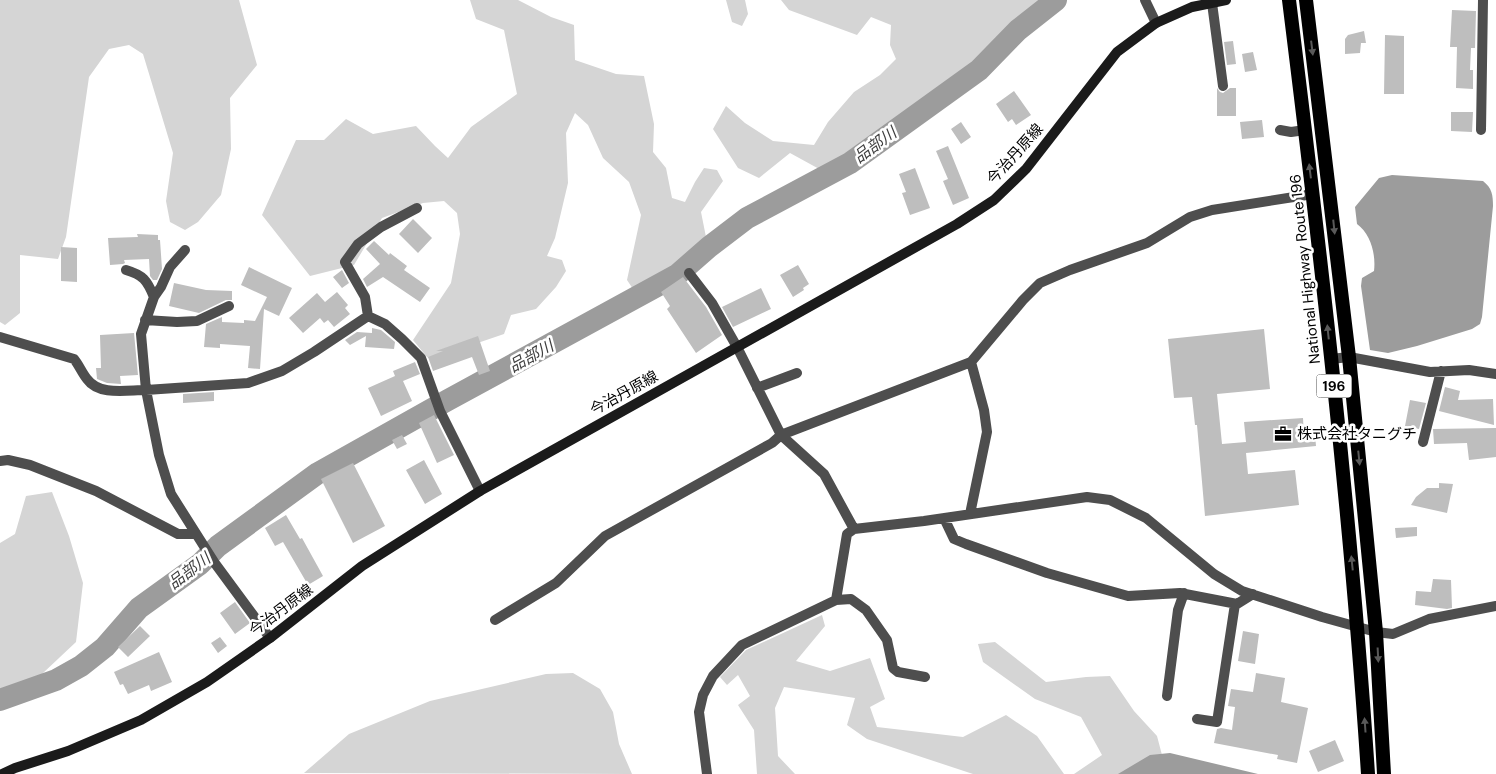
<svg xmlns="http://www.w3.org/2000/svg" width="1496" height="774" viewBox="0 0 1496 774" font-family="'DM Sans','Noto Sans JP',sans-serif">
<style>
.green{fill:#d5d5d5}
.water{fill:#9c9c9c}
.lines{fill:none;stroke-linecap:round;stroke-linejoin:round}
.river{stroke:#9c9c9c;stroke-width:22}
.building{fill:#bebebe}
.minor{stroke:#4e4e4e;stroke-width:10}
.secondary{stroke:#1b1b1b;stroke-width:10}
.trunk{stroke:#000;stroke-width:14}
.oneway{fill:#595959}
.labels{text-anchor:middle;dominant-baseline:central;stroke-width:5;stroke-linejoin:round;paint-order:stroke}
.shield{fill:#fff;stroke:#4c4c4c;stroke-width:1}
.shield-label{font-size:14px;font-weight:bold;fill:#000}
.street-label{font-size:15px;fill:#000;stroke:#fff}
.poi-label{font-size:15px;fill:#000;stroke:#fff;text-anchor:start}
.water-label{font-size:16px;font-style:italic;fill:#3d3d3d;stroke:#fff}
</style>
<rect width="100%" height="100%" fill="#fff"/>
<path class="green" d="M0,0H239L257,65L230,98L231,149L221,195L198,222L185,230L170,222L166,201L173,153L143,54L129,45L109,49L89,77L66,237L58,259L20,255V313L5,325L0,322Z
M470,0H518L551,17L574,25L575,60L616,74L644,76L654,124L653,152L666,168L672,198L685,202L695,182L704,168L717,170L723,181L701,212L706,237L675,271L635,292L627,280L641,215L629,182L603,158L588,125L575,113L566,133L568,183L555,238L547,256L562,260L566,271L556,287L536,309L511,315L504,334L460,349L441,366L427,357L413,340L451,283L460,234L457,213L444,201L423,203L382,218L354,265L310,276L262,215L296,140H324L346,119L373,134L416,126L435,146L448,158L471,127L517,94L504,30L476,19Z
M726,0H745L748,14L742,26L732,22Z
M781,0H1039L986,56L849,155L821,170L790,153L759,178L738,168L713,129L726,106L745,123L773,141L814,145L828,122L854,92L880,75L896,59L890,45L891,25L871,17L857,35L789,10Z
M52,492L69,536L83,583L76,642L42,674L0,691V543L15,534L26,496Z
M822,615L825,626L796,661L830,671L870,658L885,699L870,707L877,727L963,737L1006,715L1037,736L1064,774H973L867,739L847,725L855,698L784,687L775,708L778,756L795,774H757L754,730L738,705L750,696L738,675L727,685L720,677L746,650Z
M995,642L1046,682L1086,677L1110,676L1134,711L1157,736L1167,774H1074L1102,755L1081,717L1035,699L983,662L978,644Z
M573,673L600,689L613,712L619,744L632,774L304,773L349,734L430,701L546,674Z"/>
<path class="water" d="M1392,175L1483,181C1492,188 1493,195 1493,206L1482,317L1480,324L1472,329L1417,346L1388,353L1370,350L1361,286L1362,278L1374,271C1376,255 1371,234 1357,224L1355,207L1379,178Z
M1170,753L1258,774H1118L1150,755Z"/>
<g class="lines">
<path class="river" d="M0,700L56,680L81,666L105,647L139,608L200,564L218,546L318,473L448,400L677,275L709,247L747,218L850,163L979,70L1018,30L1056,0"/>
</g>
<path class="building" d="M1452,10L1476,11L1475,48H1471L1470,70H1473V89L1456,88L1457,47H1450Z
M1364,31L1366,43H1361L1360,53L1345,54V39L1348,35Z
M1385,35L1404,36V94H1384Z
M1233,41L1236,64L1227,65L1224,42Z
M1253,52L1257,70L1245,72L1242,54Z
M1217,88L1220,92L1223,93L1230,88H1236V116H1217Z
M1014,91L1031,115L1016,125L1012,119L1008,122L996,104Z
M1451,112H1473L1472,132L1451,131Z
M1262,120L1264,137L1242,139L1240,122Z
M961,122L971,137L961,144L951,129Z
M948,146L969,198L953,205L943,181L948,179L936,151Z
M915,168L930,208L910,215L902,193L906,192L899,174Z
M413,219L432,238L418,253L399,234Z
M137,234L158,235V240H160L162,269L157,280H153L150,276L149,259L124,260L125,263L123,264L110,265L108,238L138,237Z
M374,241L389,255L390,253L407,266L404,270L430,288L420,302L383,277L367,287L363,279L380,264L366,249Z
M61,247L77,248V282L61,281Z
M798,265L809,284L803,288L804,290L793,297L780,275Z
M249,267L292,288L279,316L264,309L260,369L248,368L250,346L220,344V348L204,347L206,324L222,317V322L244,323V320L255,321L267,297L241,285Z
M342,270L349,283L342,288L333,277Z
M683,277L706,307L722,335L696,353L667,309L670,306L661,292Z
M174,283L206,290L232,291V300H226L199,313L169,306Z
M761,288L771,309L733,327L722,307Z
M337,292L348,305L345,308L350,314L334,327L328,320L324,323L320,318L303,333L289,318L317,293L325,302Z
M372,328L381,330L395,342L394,349L365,347L366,336L350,345L345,340L357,332L372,333Z
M1264,329L1270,389L1217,394L1222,444L1246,442L1244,422L1303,418L1304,437L1315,435L1316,446L1246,453L1248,474L1295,470L1299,505L1205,516L1197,425H1195L1192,397L1174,398L1168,339Z
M134,333L138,375L120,376L121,384L107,383L97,379L96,368H101L100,335Z
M478,336L490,371L479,375L472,357L433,371L428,357L443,351H436Z
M415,362L420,374L403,381L412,401L381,416L368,388L395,376L393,371Z
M1445,387L1460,391L1458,400L1493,399L1494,425L1439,411Z
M214,392V401L183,403V394Z
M1410,400L1426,403L1419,429L1405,426Z
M434,415L454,455L437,463L419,423Z
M1496,428V457L1469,460L1467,443L1434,444L1433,429Z
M402,435L407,444L397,449L392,440Z
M424,460L442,494L425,504L406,470Z
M353,463L385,526L353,543L321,479Z
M1439,483L1453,484L1447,513L1411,505L1416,497L1427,488H1439Z
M286,515L300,539L302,538L323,576L308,585L283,542L275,546L265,528Z
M1417,527V536L1396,538L1395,528Z
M1433,579L1451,580L1452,608L1447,609L1415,605L1416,591L1431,592Z
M235,602L250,623L235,634L220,613Z
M140,626L150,636L128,657L118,647Z
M1243,631L1259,634L1255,664L1238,661Z
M220,637L227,646L218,653L211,643Z
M159,652L172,682L151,691L149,685L128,694L123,684L120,685L114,672Z
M1256,673L1285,678L1281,702L1308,708L1297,763L1277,759L1278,755L1214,743L1217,729L1221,728L1232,730L1235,707L1228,706L1231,689L1253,692Z
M1335,740L1344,761L1318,772L1309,751Z"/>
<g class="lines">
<path class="minor" d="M1145,0L1156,23
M1212,3L1223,86
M1280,130L1291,132L1305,130
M1481,130L1483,0
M689,273L712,303L737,347L781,435L824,474L854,529
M154,297L161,287L170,267L185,250
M368,316L365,297L345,262L358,244L381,227L417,208
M145,320L177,322L197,321L229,306
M0,337L74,359C79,365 82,373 87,379C99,396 127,390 146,390L141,334L154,297C147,280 143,275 126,270
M1331,359L1349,357L1430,372L1469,370L1496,374
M757,388L797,373
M1423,442L1441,371
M0,461L8,460L30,465L96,491L178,534H196
M970,514L987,432L984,410L971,362
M944,518L954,539L966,544L1047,573L1128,596L1180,593L1237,604L1253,594
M836,600L851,599L866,610L887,640L893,668L898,672L925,677
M495,620L556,583L605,536L772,443L781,435L971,362L1023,300L1040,283L1070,270L1147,243L1190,217L1212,210L1313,194
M270,638L214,562L171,494L159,455L146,390L248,383L282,371L314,352L368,316L385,324L402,339L421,358L440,411L480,491
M1167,696L1178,610L1184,593
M1197,719L1217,722L1235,604
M707,774L699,712L703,695L713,676L742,645L836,600L847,534L854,529L924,521L1087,497L1110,500L1146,518L1214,574L1242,591L1322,617L1376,632L1393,634L1429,619L1496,606"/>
<path class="secondary" d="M2,774L15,768L68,751L141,720L207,682L270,638L362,566L480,491L957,224L994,200L1026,169L1117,52L1156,23L1192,7L1226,0"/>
<path class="trunk" d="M1289,0C1321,257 1351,515 1368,774
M1306,0L1349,357L1376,632L1384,774"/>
</g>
<defs><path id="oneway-solid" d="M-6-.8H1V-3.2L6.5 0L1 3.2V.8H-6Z" transform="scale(1.25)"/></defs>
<g class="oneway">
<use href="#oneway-solid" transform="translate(1312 48) rotate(83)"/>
<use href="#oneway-solid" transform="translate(1310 171) rotate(-97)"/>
<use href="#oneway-solid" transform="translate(1334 227) rotate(84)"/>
<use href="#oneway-solid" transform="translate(1328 332) rotate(-96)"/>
<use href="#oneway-solid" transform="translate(1359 458) rotate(84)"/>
<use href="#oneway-solid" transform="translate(1352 563) rotate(-96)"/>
<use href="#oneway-solid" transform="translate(1378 655) rotate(87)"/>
<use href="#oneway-solid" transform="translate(1365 725) rotate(-94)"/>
</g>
<defs>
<g id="office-bare" transform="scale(1.35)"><path d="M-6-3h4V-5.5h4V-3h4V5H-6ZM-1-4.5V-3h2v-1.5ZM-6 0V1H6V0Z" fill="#000" stroke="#fff" stroke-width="2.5" paint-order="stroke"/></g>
</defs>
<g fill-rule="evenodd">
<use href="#office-bare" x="1283" y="434"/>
</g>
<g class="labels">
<rect class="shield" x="1316.5" y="374.5" width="35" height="23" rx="4"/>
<g class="shield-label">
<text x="1334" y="386">196</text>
</g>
<g class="street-label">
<text transform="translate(1015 154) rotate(-48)">今治丹原線</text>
<text transform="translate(1305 269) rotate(-96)">National Highway Route 196</text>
<text transform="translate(624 393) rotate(-29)">今治丹原線</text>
<text transform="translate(281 610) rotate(-37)">今治丹原線</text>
</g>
<g class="poi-label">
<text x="1297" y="434">株式会社タニグチ</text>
</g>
<g class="water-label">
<text transform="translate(875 145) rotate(-36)">品部川</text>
<text transform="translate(531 356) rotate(-29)">品部川</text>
<text transform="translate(189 571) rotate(-37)">品部川</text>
</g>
</g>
</svg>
